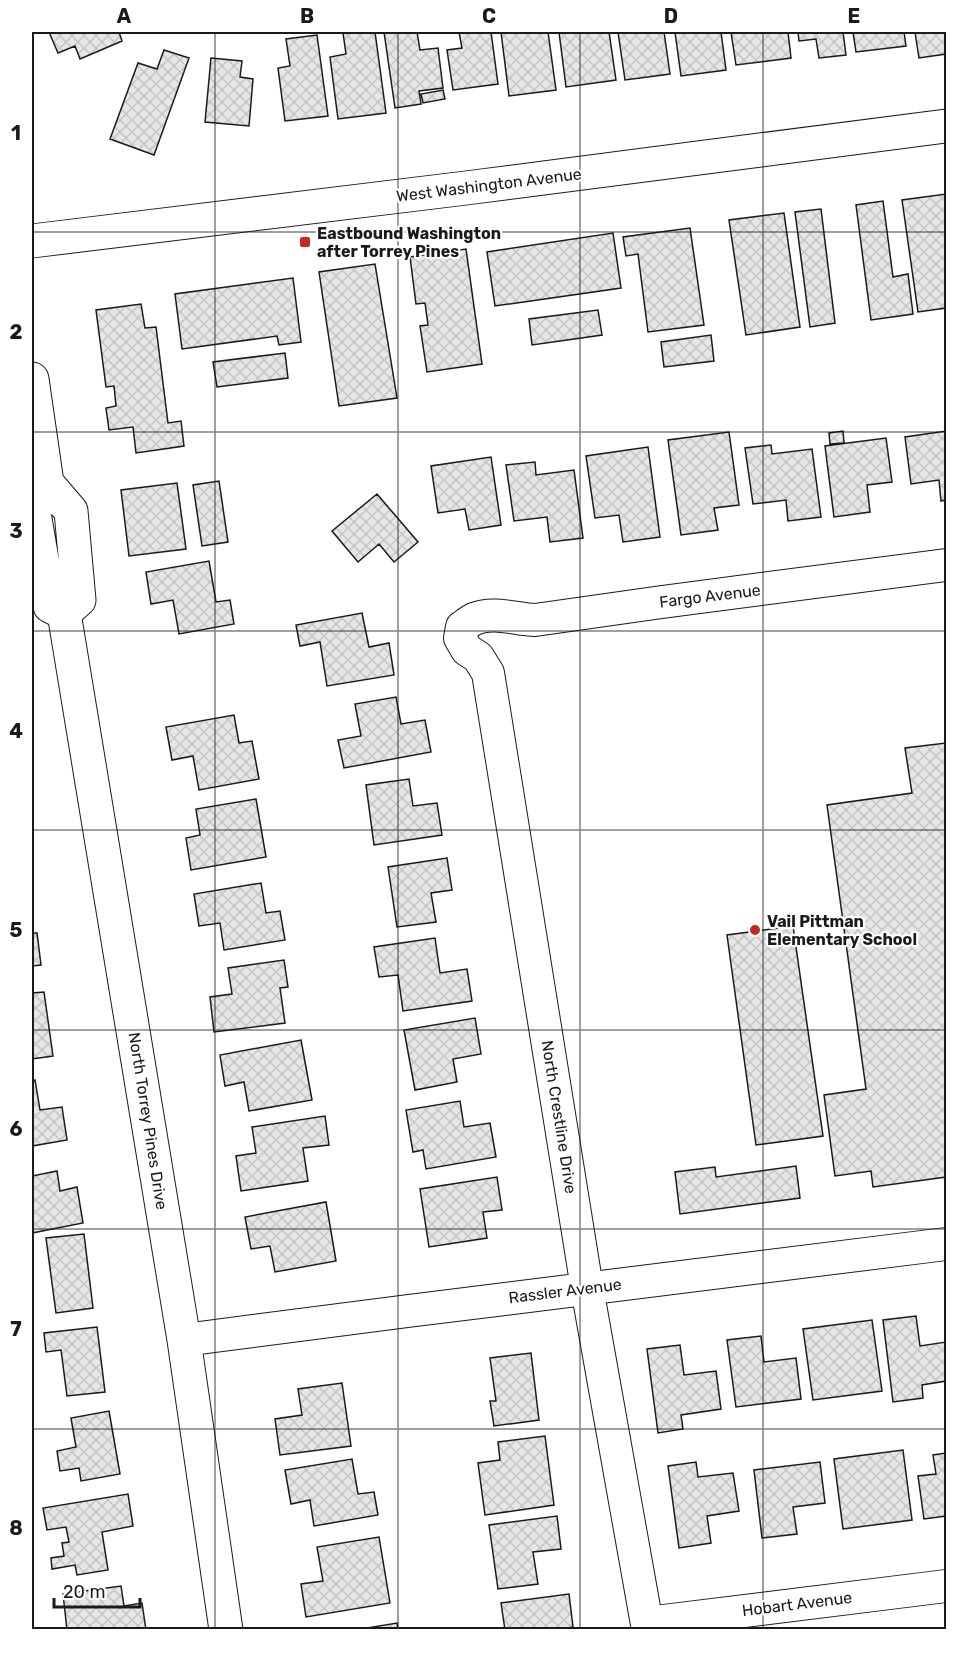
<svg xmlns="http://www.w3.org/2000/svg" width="978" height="1661" viewBox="0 0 978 1661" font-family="Rubik,sans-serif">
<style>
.building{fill:url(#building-cross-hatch);stroke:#1a1a1a;stroke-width:1.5}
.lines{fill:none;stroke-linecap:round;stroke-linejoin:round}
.minor-casing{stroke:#1a1a1a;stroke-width:34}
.major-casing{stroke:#1a1a1a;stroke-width:35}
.minor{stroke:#fff;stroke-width:32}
.major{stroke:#fff;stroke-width:33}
.grid{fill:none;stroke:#1a1a1a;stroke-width:1.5;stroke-opacity:0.55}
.poi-dot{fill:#c62828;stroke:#fff;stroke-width:2}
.labels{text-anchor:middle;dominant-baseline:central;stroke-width:4.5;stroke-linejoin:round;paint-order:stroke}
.street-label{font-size:16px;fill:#1a1a1a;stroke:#fff}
.poi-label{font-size:16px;font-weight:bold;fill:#1a1a1a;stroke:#fff;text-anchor:start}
.neatline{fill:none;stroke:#1a1a1a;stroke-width:2}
.grid-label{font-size:20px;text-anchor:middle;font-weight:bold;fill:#1a1a1a}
</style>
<defs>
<pattern id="building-cross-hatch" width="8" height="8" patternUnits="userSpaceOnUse" patternTransform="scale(1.5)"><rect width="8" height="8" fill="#e6e6e6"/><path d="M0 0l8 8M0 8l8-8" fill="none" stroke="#c5c5c5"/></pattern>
</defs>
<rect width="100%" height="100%" fill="#fff"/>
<path class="building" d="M49,32H119L122,41L80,59L75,46L58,53Z
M355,32H375L386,113L338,119L330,57L346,54L343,33Z
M384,32H417L420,50L438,48L443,88L419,91L421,104L395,108Z
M459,32H491L498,84L453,90L447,50L462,48Z
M501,32H548L556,90L509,96Z
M559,32H609L616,80L566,87Z
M618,32H664L670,74L625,80Z
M675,32H721L726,70L681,76Z
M731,32H788L791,58L736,65Z
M798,32H843L846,55L819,58L816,39L799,41Z
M853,32H904L906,46L856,52Z
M915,32H946V54L919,58Z
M317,35L328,116L285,121L278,68L290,66L286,39Z
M164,50L189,58L154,155L110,139L138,63L157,69Z
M211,58L242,61L240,77L253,79L249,126L205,122Z
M443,90L445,99L423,103L421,94Z
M946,194V308L918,312L902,200Z
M883,201L893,277L908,274L913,314L871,320L856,205Z
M821,209L835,323L810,327L795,212Z
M784,213L800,327L746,335L729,220Z
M690,228L704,325L648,332L638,254L626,256L623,237Z
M613,233L621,288L495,306L487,252Z
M466,249L482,364L427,372L420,326L428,325L425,303L416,304L410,257Z
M375,264L397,398L339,406L319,272Z
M293,278L301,342L279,345L277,336L182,349L175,294Z
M141,304L145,328L156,327L168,423L181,421L184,446L136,453L133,427L109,430L106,408L116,406L114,386L106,387L96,310Z
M598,310L602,335L532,345L529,319Z
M711,335L714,361L664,367L661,342Z
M285,353L288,378L217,387L213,362Z
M843,431L844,443L830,444L829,433Z
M946,431V500L941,501L939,480L911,484L905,437Z
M729,432L739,505L714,508L718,530L681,535L668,440Z
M886,438L892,482L867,485L870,512L834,517L825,446Z
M771,445L772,454L812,449L821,517L788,521L786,500L753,504L745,448Z
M648,447L660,537L623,542L619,515L595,518L586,456Z
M491,457L501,525L469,530L465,509L438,513L431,466Z
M535,462L536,475L574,470L583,538L550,542L547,517L514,521L506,465Z
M219,481L228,542L202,546L193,485Z
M177,483L186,549L129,556L121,490Z
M377,494L418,542L394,562L379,544L358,562L332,531Z
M209,561L216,602L230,600L234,624L179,634L173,600L151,604L146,572Z
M362,613L369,647L389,643L394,675L327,686L320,642L300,646L296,625Z
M396,697L401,724L425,720L431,752L344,768L338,740L361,736L355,704Z
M234,715L239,743L252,741L259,779L199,790L193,756L172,760L166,727Z
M946,743V1177L873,1187L871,1171L835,1176L824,1095L866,1089L827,805L912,793L905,748Z
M409,779L413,806L437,803L442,835L374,845L366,785Z
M256,799L266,857L191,870L186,838L200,835L196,809Z
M447,858L452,890L431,893L436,922L397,927L388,867Z
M261,883L266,913L280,911L285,940L224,950L220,923L199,926L194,894Z
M793,926L823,1136L756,1145L727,935Z
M32,933H37L41,965L32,966Z
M435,938L440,973L467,969L472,1001L403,1011L398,975L379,977L374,947Z
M284,960L288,987L280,988L285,1023L214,1032L210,997L232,994L228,968Z
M44,992L53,1056L32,1059V993Z
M475,1018L481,1054L453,1059L457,1082L415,1090L404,1030Z
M301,1040L312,1100L249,1111L244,1082L225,1086L220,1055Z
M35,1080L40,1110L62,1107L67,1140L32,1146V1081Z
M460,1101L464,1127L490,1123L496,1157L426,1169L423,1150L413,1152L406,1110Z
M325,1116L329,1145L303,1148L308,1181L241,1191L236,1156L256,1153L252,1127Z
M796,1166L800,1198L680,1214L675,1172L715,1167L716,1177Z
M57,1171L60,1191L77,1187L83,1223L32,1233V1176Z
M497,1177L502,1210L483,1212L487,1238L429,1247L420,1189Z
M326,1202L336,1261L275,1272L270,1246L251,1249L245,1217Z
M84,1234L93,1308L56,1313L46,1238Z
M916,1316L920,1346L946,1342V1381L922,1385L923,1398L893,1402L883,1320Z
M872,1320L882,1391L813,1400L803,1329Z
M97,1327L105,1392L67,1396L61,1350L46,1352L44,1333Z
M761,1336L764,1362L796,1358L801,1399L736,1407L727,1340Z
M680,1345L684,1375L716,1371L721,1409L681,1415L683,1429L658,1433L647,1349Z
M531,1353L539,1420L494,1426L490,1401H496L490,1358Z
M342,1383L351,1446L280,1455L275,1419L302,1415L298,1389Z
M109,1411L120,1474L81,1481L79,1468L60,1471L57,1451L76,1447L71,1418Z
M545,1436L554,1505L485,1515L478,1463L500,1460L498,1442Z
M903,1450L912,1520L843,1529L834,1459Z
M946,1453V1516L924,1519L918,1476L936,1474L933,1455Z
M352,1459L358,1494L374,1492L378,1515L314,1526L310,1500L291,1504L285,1470Z
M696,1462L698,1477L733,1473L739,1511L707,1516L711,1543L679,1548L668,1466Z
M820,1462L825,1503L793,1507L797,1534L762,1538L754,1470Z
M128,1494L133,1526L102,1532L108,1570L77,1575L75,1565L52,1569L51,1558L64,1556L62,1543L69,1542L66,1527L47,1530L43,1508Z
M557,1516L561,1549L533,1552L538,1584L498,1589L489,1525Z
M379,1537L390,1603L306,1617L301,1584L323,1581L317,1547Z
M121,1586L124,1606L142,1603L146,1630H67L63,1594Z
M569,1594L573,1627L559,1630H505L501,1603Z
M397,1623L398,1630H355Z"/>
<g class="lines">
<g class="minor-casing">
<path id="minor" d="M184,1340L408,1311L946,1244
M647,1623L946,1586
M648,1630L587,1288L488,673L478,657L467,650L460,638L462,627C465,625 470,621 474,619C493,611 515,619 535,620L662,602L946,565"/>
</g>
<g class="major-casing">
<path id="major" d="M32,241L466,188L946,126
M32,379L47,483L71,511L79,600L64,613
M47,483L34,513L50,606L64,613
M64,613L184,1340L226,1630"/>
</g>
<use href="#minor" class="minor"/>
<use href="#major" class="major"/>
</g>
<path class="grid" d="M215,32V1630M398,32V1630M580,32V1630M763,32V1630M32,232H946M32,432H946M32,631H946M32,830H946M32,1030H946M32,1229H946M32,1429H946"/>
<g class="poi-dot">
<rect x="299" y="236" width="12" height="12" rx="3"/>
<circle cx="755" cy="930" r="6"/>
</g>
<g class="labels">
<g class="street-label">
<text transform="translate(489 185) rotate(-7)">West Washington Avenue</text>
<text transform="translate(710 596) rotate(-7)">Fargo Avenue</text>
<text transform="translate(559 1117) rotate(81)">North Crestline Drive</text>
<text transform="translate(148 1121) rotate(81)">North Torrey Pines Drive</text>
<text transform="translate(565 1291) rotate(-7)">Rassler Avenue</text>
<text transform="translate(797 1604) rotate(-7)">Hobart Avenue</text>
</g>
<g class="poi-label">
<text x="317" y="233">Eastbound Washington<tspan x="317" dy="18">after Torrey Pines</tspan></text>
<text x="767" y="921">Vail Pittman<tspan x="767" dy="18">Elementary School</tspan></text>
</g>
</g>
<rect width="978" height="1661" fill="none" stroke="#ffffff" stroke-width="66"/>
<path d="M54 1598v9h86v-9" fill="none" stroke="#1a1a1a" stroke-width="3"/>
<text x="63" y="1598" font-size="18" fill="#1a1a1a" stroke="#ffffff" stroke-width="4.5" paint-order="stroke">20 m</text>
<rect x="33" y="33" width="912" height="1595" class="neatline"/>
<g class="grid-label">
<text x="124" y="23">A</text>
<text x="307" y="23">B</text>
<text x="489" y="23">C</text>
<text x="671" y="23">D</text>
<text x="854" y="23">E</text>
<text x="16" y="140">1</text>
<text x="16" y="339">2</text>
<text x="16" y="538">3</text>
<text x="16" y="738">4</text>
<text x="16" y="937">5</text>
<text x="16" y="1136">6</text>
<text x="16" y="1336">7</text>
<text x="16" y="1535">8</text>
</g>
</svg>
